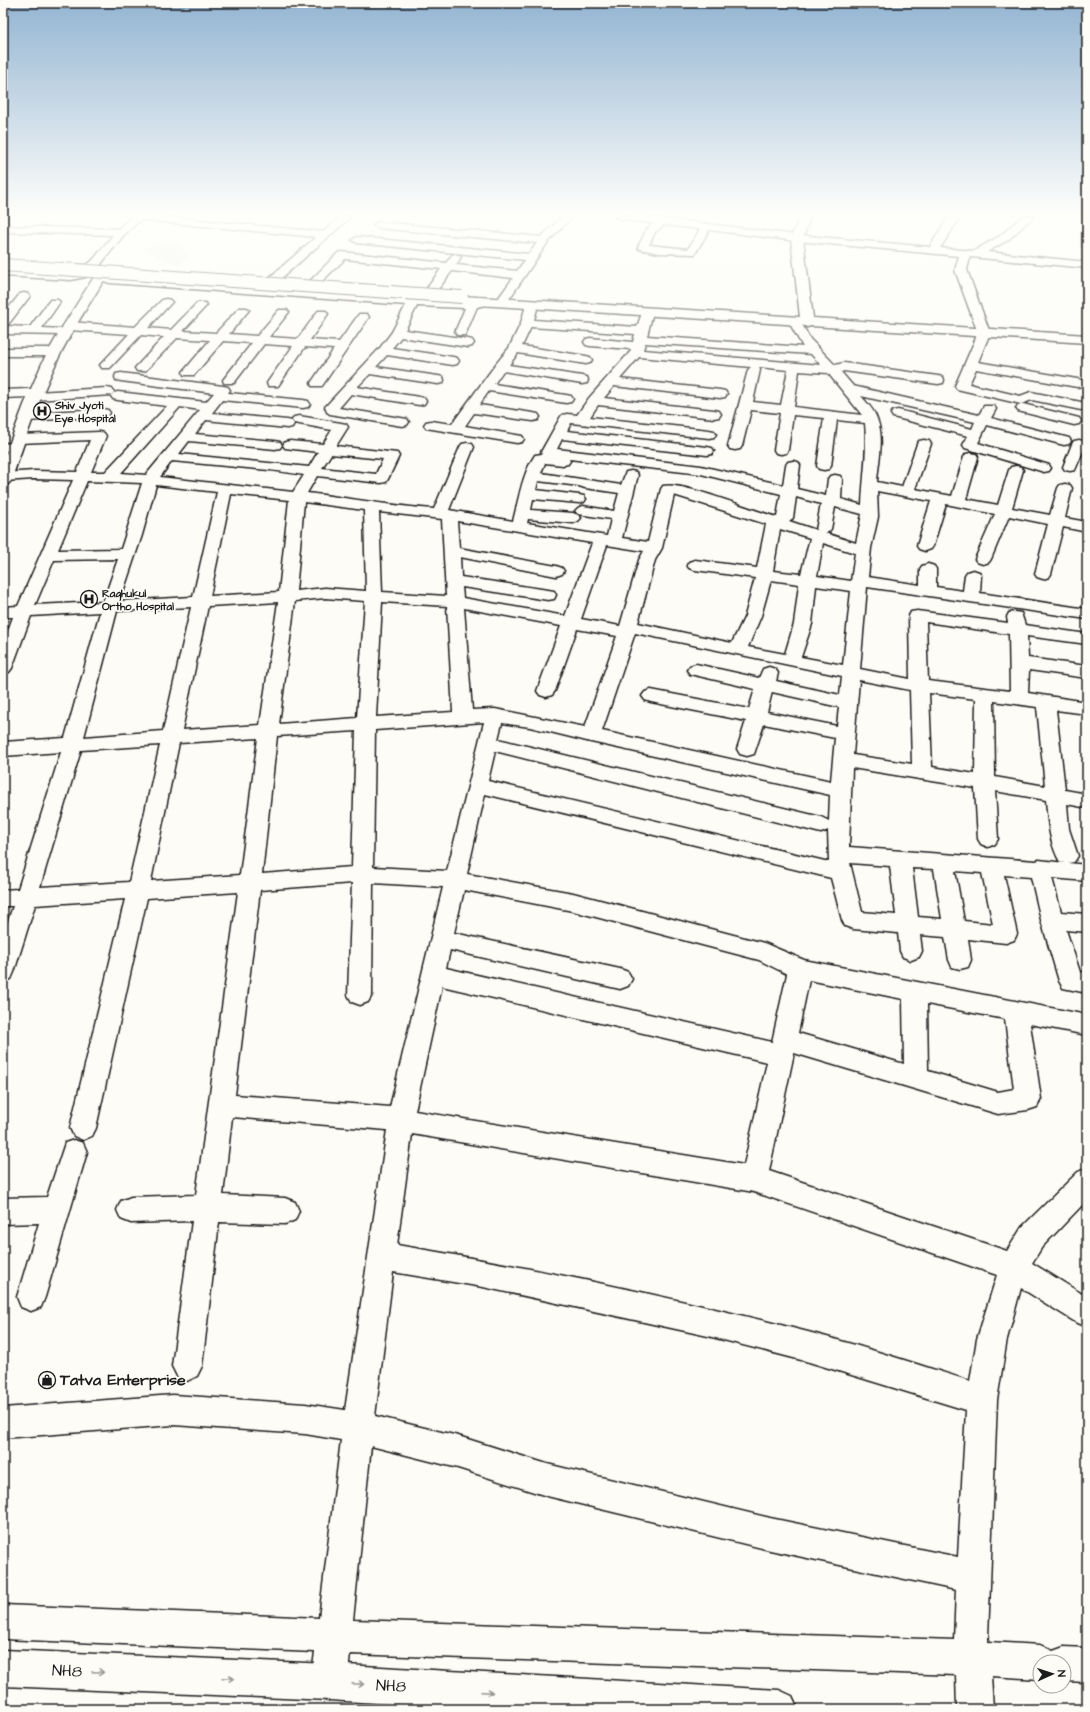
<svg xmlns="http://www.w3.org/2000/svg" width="1090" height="1712" viewBox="0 0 1090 1712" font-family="'Architects Daughter',sans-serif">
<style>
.built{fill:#eeede9}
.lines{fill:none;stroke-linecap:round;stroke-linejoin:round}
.minor-casing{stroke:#1c1c1c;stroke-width:3}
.major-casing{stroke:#1c1c1c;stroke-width:3}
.minor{fill:#fdfcf7;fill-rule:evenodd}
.major{fill:#fdfcf7;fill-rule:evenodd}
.major-bridge-casing{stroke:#1c1c1c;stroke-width:14;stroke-linecap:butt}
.major-bridge{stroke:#fdfcf7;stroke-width:12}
.oneway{stroke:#989794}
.labels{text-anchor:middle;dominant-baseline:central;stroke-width:3.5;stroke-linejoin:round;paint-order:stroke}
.far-poi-label{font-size:11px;font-weight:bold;fill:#1c1c1c;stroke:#fdfcf7;text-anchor:start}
.near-poi-label{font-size:16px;font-weight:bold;fill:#1c1c1c;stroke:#fdfcf7;text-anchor:start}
.near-street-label{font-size:16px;fill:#1c1c1c;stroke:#fdfcf7}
</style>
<rect width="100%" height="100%" fill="#fdfcf7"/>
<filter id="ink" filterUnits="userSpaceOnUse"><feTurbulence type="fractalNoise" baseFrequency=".025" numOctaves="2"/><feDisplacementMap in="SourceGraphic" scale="8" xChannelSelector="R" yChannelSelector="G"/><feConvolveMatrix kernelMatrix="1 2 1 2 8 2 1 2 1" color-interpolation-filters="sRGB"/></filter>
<g filter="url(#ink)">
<path class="built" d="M175,241L190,255L178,266L142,248Z"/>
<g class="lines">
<g class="minor-casing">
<path id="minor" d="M132,216H160L323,232L341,216H352L277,282L273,283L267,280L269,278L316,237L140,220L123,236L101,264L93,271L71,270L66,267L71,264L87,265L93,260L113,235L3,232V226L118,229Z
M563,216H573L548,242L505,305H497L495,303L513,278L452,271L435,293H427L425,291L441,269L345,259L318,285H310L308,283L338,253L342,252L446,263L452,255L456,254L461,257L456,265L517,271L525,260L357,243L352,240L357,237L529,254L537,243L378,228L373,225L378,222L541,237Z
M614,216H641L797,235L930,247L947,219L951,216H961L940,248L974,251L1000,236L1023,216H1034L1008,240L987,252L1087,262V268L970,257L967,270L990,333L978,362L1077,379L1082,380L1083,383L1082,386L1077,387L976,369L969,384L1020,396L1031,392L1086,403L1087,407L1081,410L1032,400L1021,404L957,389L955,386L978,333L955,270L959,256L797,241L709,230L695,254L659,253L639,249L638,247L646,231L653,223L619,219ZM664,225L700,229L688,249L649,245L655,232Z
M1087,228V250L1082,247V231Z
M3,270L71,274L82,272L88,275L86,277L71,280L3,276Z
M100,274L111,277L413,299L472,302L486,299L490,300L492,302L490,304L477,307L465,335H457L455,332L465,308L417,306L405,330L468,339L472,340L474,343L472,346L468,347L401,337L392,348L453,357L457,358L459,361L457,364L453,365L387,355L376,367L438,376L443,377L444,380L443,383L438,384L370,374L357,387L419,397L424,398L426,401L424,404L419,405L351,394L339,408L407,419L409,422L407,425L402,426L330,414L327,412L325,407L380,348L392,332L406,305L110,283L96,279L94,277L96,275Z
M24,293L28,294L30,296L7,326H4L30,327L50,300H58L60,302L42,328L64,329L66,332L64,335L3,334V315L20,294Z
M166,299L170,300L172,302L148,328L171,330L197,303H205L207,305L183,331L216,333L239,308H247L249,310L229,334L257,336L279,310H287L289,312L269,337L298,339L318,311H326L328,314L310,340L339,342L359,314H367L369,317L322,386H312L311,383L334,349L305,347L278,386H268L267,383L293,346L264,344L234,383H224L223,380L252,343L223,341L194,375H184L183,372L210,340L177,338L145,371H137L135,368L164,337L141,335L110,368H102L100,365L129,334L69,330L65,329L63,326L65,323L69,322L135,327L162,300Z
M532,302L536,303L538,305L534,320L637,327L643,310H651L653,312L647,336L803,347L789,322L791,319H799L810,339L835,365L844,363L938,376L943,377L944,380L943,383L938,384L844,371L841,372L853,386L979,415L984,406H994L996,409L991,418L1069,438L1071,441L1069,444L1064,445L987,425L978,443L1049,465L1051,468L1049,471L1044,472L965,448L963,445L968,436L893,417L891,414L893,411L898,410L972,429L975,422L861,396C867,403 874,410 877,419C885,439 878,462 877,482L902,487L917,444L919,441L924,440L929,441L931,444L915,489L952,496L964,457L966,454L971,453L976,454L978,457L966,499L998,505L1009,470L1011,467L1016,466L1021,467L1023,470L1012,508L1050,515L1058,488L1060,485L1065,484L1070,485L1072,488L1065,518L1087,522V532L1063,527L1051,574L1049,577L1043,579L1037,577L1035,574L1048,524L1009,516L991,559L989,562L983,564L977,562L975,559L995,514L946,504L933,546L931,549L925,551L919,549L917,546L931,501L877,491L878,517L871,548L868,577L920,585V569L922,566L928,564L934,566L936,569V587L963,591L965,575L967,572L973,570L979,572L981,575L980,593L1087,609V619L867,587L860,669L910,679L909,616L911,612L917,611L1008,623L1007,617L1009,613L1015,612L1021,613L1025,625L1087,634V644L1027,636L1028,658L1087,666V678L1029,670L1028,693L1087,702V714L1056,710L1065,790L1087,794V808L1067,804L1069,829L1078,856L1074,862L1068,863L1087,865V881L1052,878L1061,912L1087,914V932L1066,930L1080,972L1087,973V993L1063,988L1059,981L1041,920L1031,877L1004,875L1017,934L1014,940L1006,943L968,939L971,960L968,967L960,969L952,967L949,960L945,937L920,935L922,951L919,957L911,960L903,957L900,951L898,933L853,929L845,926L842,920L831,878L485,794L467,874L573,893L764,943L804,960L1087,1015V1035L1030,1024L1041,1099L1037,1107L1028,1110L998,1114L794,1053L769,1171L1007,1251L1022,1227L1078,1172L1087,1168V1200L1042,1247L1032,1263L1087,1297V1327L1077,1323L1021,1288L1007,1339L997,1400L988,1637V1642L1040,1645L1053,1651L1064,1647L1087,1648V1682L1064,1681V1662H1040V1679L991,1676L993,1709H957L956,1675L350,1654L347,1682L341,1694L329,1700L317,1694L311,1682L315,1652L3,1639V1605L319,1618L341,1440L305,1434L173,1425L3,1438V1408L173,1395L305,1404L345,1410L387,1130L232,1117L223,1195L285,1198L295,1202L299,1211L295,1220L285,1224L219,1222L202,1366L197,1376L187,1381L177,1376L172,1366L192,1221L131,1223L121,1219L117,1210L121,1201L131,1197L196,1195L238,892L147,898L96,1128L92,1136L83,1140L74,1136L70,1128L125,899L35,905L14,972L11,979L3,981V936L13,906H3V890L18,889L61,752L3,756V742L65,738L100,612L31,616L12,668L9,672L3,674V644L13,617H3V607L18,606L73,480L34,479L4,481L3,473L34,471L77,472L90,440L19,443L14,442L12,439L14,436L19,435L99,432L104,433L106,436L91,472H105L167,406L118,400L113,399L111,396L113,393L118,392L206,402L214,393L121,381L116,380L115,377L116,374L121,373L223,386L228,387L230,390L228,393L303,400L308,401L310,404L308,407L303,408L222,400L212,413L287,420L292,421L294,424L292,427L287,428L206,420L195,434L275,441L280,442L282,445L280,448L275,449L189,441L179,454L309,467L318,452L285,448L283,445L285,442L290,441L323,444L332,430L294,423L292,420L294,417L299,416L341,423L346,424L348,427L336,446L397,453L399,456L388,479L386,482L381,483L317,476L307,493C350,498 391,506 434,509L460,447L462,444L467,443L472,444L474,447L449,510L513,521C519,499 522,474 535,455L542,454L541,452L560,418L562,415L567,414L577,415L589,398L630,352L631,349L590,346L586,345L584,342L586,339L590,338L633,342L635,334L531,327L522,346L586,356L590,357L592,360L590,363L586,364L518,353L509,365L582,376L587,377L588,380L587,383L582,384L503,371L494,384L566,395L571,396L573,399L571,402L566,403L489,391L479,405L533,413L538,414L540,417L538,420L533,421L474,413L465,426L522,436L524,439L522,442L517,443L426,428L424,425L426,422L431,421L452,424L496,364L509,348L521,323L526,305L528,303ZM645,343L811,354L821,365L643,350ZM639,357L751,367L748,370L728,446L730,449L735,450L740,449L742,446L751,410L780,413L774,450L776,453L781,454L786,453L788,450L793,415L824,418L817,466L819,469L824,470L829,469L831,466L837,420L865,423C868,450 863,477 862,505L841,499L842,479L840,476L835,475L830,476L828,479L826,496L797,489L800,465L798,462L793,461L788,462L786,465L783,485L701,466L557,449L562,439L707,455L712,454L714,451L712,448L707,447L567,431L571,423L709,438L714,437L716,434L714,431L709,430L590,417L598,405L714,418L719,417L721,414L719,411L714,410L604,398L614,386L720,398L725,397L727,394L725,391L720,390L620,379ZM759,367L788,370L781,405L753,402L760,370ZM799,371L828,373L862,415L794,407ZM180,407L200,410L146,475L121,473ZM331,454L383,459L376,474L322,468ZM569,459L701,474L781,494L777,517C753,511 682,481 663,486L661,489L648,542L622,538L638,475L636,472L631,471L626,472L621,485L541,473L545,463L563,465L568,464L570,461ZM172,461L269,470C271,470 298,474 304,475L293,492L160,477ZM87,481L142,483L121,549L58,550ZM538,481L579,486L585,488L619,493L614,511L583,506L578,508L575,511L578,514L611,519L607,536L527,523L528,519L573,523L578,521L581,518L578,515L573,513L531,510L533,499L579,503L584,502L586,499L584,496L579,495L536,490ZM156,485L217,492L193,597L120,601L142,535ZM231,494L289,500L279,592L210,596ZM674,495L766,524L757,568L695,560L689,562L687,565L689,568L695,570L755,578L745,616L732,643L638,623L655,560L662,548ZM796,497L821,504L816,530L789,521L793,518ZM304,502L364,510L366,591L325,588L296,591ZM835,507L862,514L856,543L825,533L828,532L831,529ZM379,512L442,519L446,596L382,592ZM457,521L592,543L565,616L463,598L462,587L548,600L554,599L556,595L554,591L548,590L461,577L460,557L556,576L562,574L564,571L562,568L556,566L459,548ZM780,529L810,538L801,574L773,571ZM823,543L855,553L851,581L817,576ZM607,545L644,551L639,560L620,626L581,619ZM118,559L103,602L35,605L54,560ZM771,580L799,584L794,624L785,654L748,647L761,616ZM816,586L851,591L843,665L801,657L812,624ZM325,598L365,601L357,718L279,724L295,601ZM278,602L260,725L182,730L208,606ZM382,602L447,606L453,712L376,717ZM191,607L163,731L84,737L117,611ZM464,608L561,626L537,691L540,695L546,697L552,695L555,691L577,629L617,636L585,727L495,709L472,710ZM926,622L1009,634L1010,691L928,681ZM635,633L842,676L840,695L776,681L778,673L775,669L769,667L763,669L759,678L696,664L690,666L687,670L690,674L755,689L749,709L651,690L645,692L642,696L645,700L651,702L746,721L737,749L740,754L747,756L754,754L764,724L835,738L831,781L602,731ZM859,680L910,690L912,764L853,755ZM772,692L839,707L837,726L767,712ZM929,693L976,699L975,774L932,767ZM994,701L1037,707L1045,786L995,777ZM484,722L447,871L373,867L375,730ZM502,723L530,727L591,742L830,795L829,821L821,817L498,739ZM356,731L352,867L262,874L277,736ZM258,738L240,875L151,881L179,743ZM160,745L129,882L40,887L81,750ZM495,751L821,833L828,830L829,862L488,781ZM852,768L975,788L978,839L981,844L988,847L995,844L998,839L995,791L1046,800C1048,821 1049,843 1060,862L1065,863L1039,860L1036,861L849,847ZM850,863L890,866L896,915L862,912ZM912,868L934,869L942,919L918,917ZM955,871L982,873L993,924L964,921ZM352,883L348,995L352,1002L360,1005L368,1002L372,995L373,883L443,887L390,1107L235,1095L260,890ZM464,890L573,911L759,960L787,974L772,1042L446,968L450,950L620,989L628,986L632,979L628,972L620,969L454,933ZM809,980L903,999L904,1064L798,1033ZM442,986L767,1062L744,1165L415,1111ZM927,1004L1005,1019L1014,1089L998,1092L928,1071ZM412,1134L754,1192L997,1275L977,1339L970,1381C916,1364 863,1346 808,1332C673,1297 535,1268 397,1245ZM393,1272L483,1287L708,1336L809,1362L966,1410L958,1557L770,1518L547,1464L458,1436L375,1416ZM371,1446L458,1468L547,1496L770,1550L956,1590L954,1640L353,1620Z
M3,348H48L52,349L54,352L52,355L48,356H3Z
M107,388L112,389L114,392L112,395L35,400L29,397L3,398V390L30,389L36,392Z
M1023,404L1079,418L1081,421L1079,424L1074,425L1018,411L1016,408L1018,405Z
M103,409L108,410L110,413L108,416L27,421L22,420L20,417L22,414L27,413Z
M1079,440L1087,442V450L1084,449L1075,470L1070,471L1065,470L1063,467L1072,444L1074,441Z
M3,443L16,444L18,447L16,450L3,451Z
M74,1140L83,1143L87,1152L45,1297L41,1307L31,1311L21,1307L17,1297L39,1223L3,1224V1198L47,1197L65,1143Z"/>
</g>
<g class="major-casing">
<path id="major" d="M800,216H810L803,238L813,318L1087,335V343L811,326L807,327L802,325L461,304L457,303L455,300L457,297L461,296L800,317L791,238Z
M100,273L104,275L106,277C89,304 72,330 58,359C39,398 25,440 11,481L8,484L3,486V461L24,405L44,359L63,326L94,277L96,275Z
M3,1650L329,1664L779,1690L792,1696L798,1709H472L329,1700L3,1686Z"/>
</g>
<use href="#minor" class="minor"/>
<use href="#major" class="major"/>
<g class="major-bridge-casing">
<path id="major-bridge" d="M3,265L462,297"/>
</g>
<use href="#major-bridge" class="major-bridge"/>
</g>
<defs><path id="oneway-shaft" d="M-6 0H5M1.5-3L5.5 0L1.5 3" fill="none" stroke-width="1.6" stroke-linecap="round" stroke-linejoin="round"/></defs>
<g class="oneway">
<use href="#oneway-shaft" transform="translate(98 1672) rotate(3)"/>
<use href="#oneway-shaft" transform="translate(228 1678) rotate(3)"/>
<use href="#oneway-shaft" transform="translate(358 1684) rotate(3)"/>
<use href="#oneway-shaft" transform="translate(487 1692) rotate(3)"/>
</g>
</g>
<linearGradient id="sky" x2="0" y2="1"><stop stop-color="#94b5d2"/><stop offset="0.47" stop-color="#fefefb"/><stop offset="1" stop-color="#fefefb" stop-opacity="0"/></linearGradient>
<rect width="1090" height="455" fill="url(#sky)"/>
<defs>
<g id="hospital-ring" transform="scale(0.9)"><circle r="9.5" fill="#fdfcf7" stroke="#1c1c1c" stroke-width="1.5"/><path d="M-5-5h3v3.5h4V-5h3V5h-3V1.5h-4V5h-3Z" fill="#1c1c1c"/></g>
<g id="shop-ring" transform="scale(0.9)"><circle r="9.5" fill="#fdfcf7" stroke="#1c1c1c" stroke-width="1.5"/><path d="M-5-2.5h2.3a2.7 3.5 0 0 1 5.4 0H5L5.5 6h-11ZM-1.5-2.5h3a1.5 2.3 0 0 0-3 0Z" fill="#1c1c1c"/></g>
</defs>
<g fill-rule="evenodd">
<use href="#hospital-ring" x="42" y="411"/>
<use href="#hospital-ring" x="89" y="599"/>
<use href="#shop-ring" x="47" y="1380"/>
</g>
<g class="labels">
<g class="far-poi-label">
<text x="55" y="405">Shiv Jyoti<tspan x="55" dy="13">Eye Hospital</tspan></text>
<text x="102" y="593">Raghukul<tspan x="102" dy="13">Ortho Hospital</tspan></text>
</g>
<g class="near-poi-label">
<text x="60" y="1380">Tatva Enterprise</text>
</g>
<g class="near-street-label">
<text transform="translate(67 1671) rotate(3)">NH8</text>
<text transform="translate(391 1686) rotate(3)">NH8</text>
</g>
</g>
<rect width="1090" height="1712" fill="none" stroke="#fdfcf7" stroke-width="16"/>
<rect x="8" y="8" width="1074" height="1696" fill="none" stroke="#1c1c1c" stroke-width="1.5" filter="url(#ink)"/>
<g transform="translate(1052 1674) rotate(87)"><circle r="19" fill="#fdfcf7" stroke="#a3a29f"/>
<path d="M0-3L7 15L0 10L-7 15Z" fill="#1c1c1c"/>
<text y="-6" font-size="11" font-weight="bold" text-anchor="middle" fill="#1c1c1c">N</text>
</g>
</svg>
